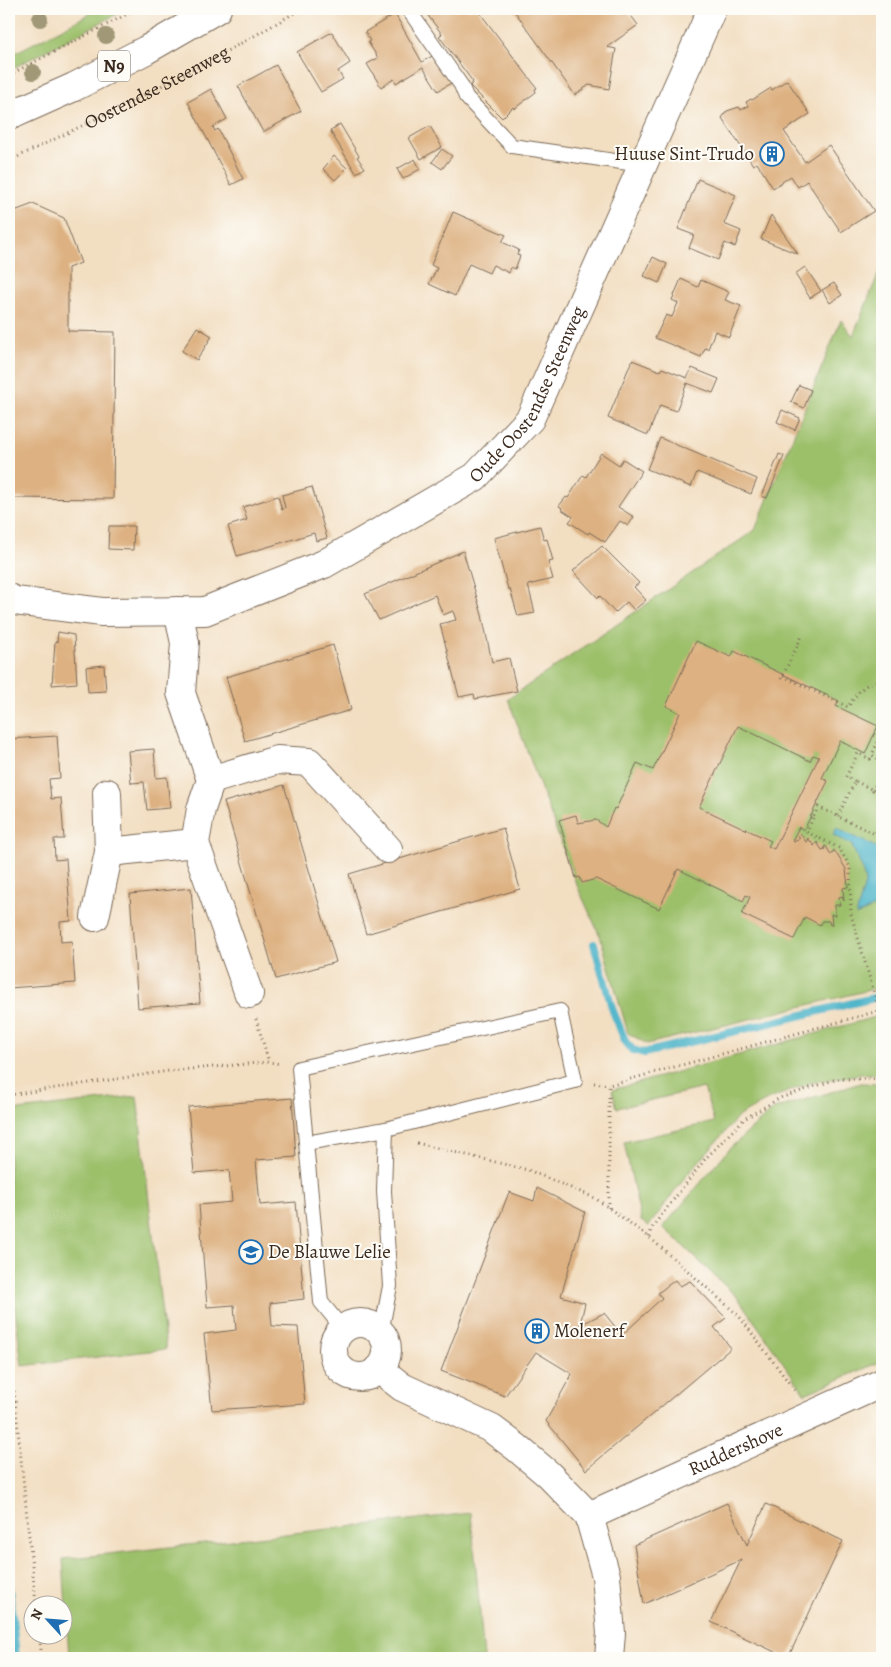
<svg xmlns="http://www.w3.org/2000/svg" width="891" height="1667" viewBox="0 0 891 1667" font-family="Alegreya,serif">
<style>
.green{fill:#9cc06b;stroke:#6c7544}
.water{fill:#49b2c8;stroke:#426e73}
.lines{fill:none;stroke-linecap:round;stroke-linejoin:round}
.stream{stroke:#49b2c8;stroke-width:8}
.building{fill:#ddb181;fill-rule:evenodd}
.service-casing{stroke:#7b6957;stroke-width:16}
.minor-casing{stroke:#7b6957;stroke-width:30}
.primary-casing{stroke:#7b6957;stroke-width:30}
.path{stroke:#7b6957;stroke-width:3;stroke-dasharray:1 4;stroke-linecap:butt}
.service{stroke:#fff;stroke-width:14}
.minor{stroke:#fff;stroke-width:28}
.primary{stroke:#fff;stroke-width:28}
.tree{fill:#a09876}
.labels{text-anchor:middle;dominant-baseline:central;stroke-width:4;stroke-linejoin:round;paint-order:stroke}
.shield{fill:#fdfcf7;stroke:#75695f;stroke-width:1}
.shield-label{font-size:18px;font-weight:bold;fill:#3b2a1e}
.street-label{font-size:19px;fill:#3b2a1e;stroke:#fdfcf7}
.poi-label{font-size:19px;fill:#3b2a1e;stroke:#fdfcf7;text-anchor:start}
</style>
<rect width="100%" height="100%" fill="#fdfcf7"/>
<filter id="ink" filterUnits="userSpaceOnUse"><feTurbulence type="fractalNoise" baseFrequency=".02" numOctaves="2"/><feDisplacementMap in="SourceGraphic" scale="10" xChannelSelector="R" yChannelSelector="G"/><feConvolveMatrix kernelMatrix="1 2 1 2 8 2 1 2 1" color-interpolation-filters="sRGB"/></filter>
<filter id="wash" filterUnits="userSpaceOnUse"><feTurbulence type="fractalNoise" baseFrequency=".0096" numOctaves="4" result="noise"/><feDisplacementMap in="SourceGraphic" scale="20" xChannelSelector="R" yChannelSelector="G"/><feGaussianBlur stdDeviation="1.12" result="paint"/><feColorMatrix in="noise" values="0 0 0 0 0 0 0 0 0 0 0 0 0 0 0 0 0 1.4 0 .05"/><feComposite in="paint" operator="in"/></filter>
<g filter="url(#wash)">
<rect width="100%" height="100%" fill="#f2dec1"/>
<path class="green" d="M99,9H127L9,70V56Z
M882,265V987L647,1044L628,1033L600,936L575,881L508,699L755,530L841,320L853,336Z
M882,1015V1074H861L810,1083L767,1100L739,1116L687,1175L649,1226L641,1221L624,1142L714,1122L704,1088L617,1108L612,1090Z
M861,1083L882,1084V1361L805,1394L738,1298L663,1227L730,1148L774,1109Z
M137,1096L166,1349L22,1366L9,1261V1111Z
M471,1513L484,1658H69L63,1559Z"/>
<path class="water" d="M836,828L882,850V903L856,916L865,883L862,868L851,844L833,835Z"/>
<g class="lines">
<path class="stream" d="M594,944L613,1011L626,1043L633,1050L644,1053L882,996
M9,1588L16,1658
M880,1658L882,1654"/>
</g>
<g id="blocks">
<path class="building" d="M423,9H477L537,88L535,89L536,92L514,109L513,107L502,118L470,86L473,82L439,36L442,34Z
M513,9H626L638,25L607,47L616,49L609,89L589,85L575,95Z
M395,14L422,62L434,55L451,83L438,91L423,67L396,83L394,79L381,87L367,64L378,58L368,42L370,41L365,32Z
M332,32L350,63L338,71L343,79L321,92L297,52Z
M276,65L301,111L263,132L238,86Z
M787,80L810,114L784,131L805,162L829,145L874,211L841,232L807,181L798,187L791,176L773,188L757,163L753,165L722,118L727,111L739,107L741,110L748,106L746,102L751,99L752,100L771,88L772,90Z
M211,89L227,119L213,127L215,131L218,129L243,179L231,185L188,102Z
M340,124L359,156L357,157L365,168L356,173L330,131Z
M430,126L442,147L421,159L409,138Z
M442,149L452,156L442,169L432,162Z
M334,156L347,168L335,180L323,169Z
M415,159L420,169L403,179L397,169Z
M698,179L736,195L724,224L741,231L735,247L725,243L718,260L689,248L694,235L678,229Z
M33,204L64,218L81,263L68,268V331L115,332L113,499L9,498V213Z
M453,212L506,235L502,242L519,250L517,255L520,256L515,269L511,267L509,273L493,265L489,273L469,264L455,296L429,284L437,268L431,265Z
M771,215L798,254L761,239Z
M653,257L667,264L659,283L644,276Z
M805,267L821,291L810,298L795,274Z
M681,279L698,287L701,280L729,292L725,300L741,306L729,337L715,331L708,349L705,348L701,357L655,338L666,315L672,317L678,303L672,300Z
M834,283L842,295L830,303L822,290Z
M197,327L212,336L197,360L182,351Z
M632,360L660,371L662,368L687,378L692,368L719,379L713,393L687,383L676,411L660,405L648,435L608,418Z
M799,385L811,390L804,408L791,402Z
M782,410L800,418L795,430L777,422Z
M660,438L757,479L751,494L697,472L691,487L647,469Z
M601,453L619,465L623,459L642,471L618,507L634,517L628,526L620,521L605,542L589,532L588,534L569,522L573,517L561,509L562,508L559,506L566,497L568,498L583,475L586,477Z
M779,454L784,456L767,498L762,496Z
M312,487L327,538L316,541L314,533L237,556L228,526L247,520L243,507L278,496L282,510L285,508L282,495Z
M109,526H134L133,550L108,549Z
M540,526L544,540L547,539L553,561L548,562L553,579L528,585L535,613L518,616L510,589H508L494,538Z
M602,546L639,583L634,587L646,600L634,610L627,602L615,613L600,596L598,598L573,571Z
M463,551L482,615L492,662L509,658L517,691L475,699L474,694L459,697L440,624L456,620L453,611L443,615L435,595L379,620L365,594Z
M58,632L74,635L77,683L52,685L55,642H57Z
M696,641L731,657L734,651L839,701L836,706L878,726L865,754L840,741L822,778L828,781L804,830L799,827L792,841L794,842L800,838L798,835L800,833L806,842L808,841L807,839L808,838L814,846L817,842L822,850L825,849L824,847L826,846L831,855L834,850L846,869L848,887L843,888L844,901L842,896L839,897L840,905H835V916L831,914L832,925H830L829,921H822L820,925L805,917L794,939L742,914L750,897L746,895L743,901L678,869L659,909L596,879L582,883L580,877L576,878L559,820L576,815L578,823L596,820L606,827L614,808L616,809L637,763L653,770L680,713L666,706ZM738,726L810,761L813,755L819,757L774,849L768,846L771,841L699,807Z
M333,645L351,710L245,741L226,677Z
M104,665L106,691L88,692L86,667Z
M57,736L60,778L49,779L51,799L61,798L64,839H54L55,860L66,859L71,921L60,922L61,942L72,941L75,983L9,988V739Z
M154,749L156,778L167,777L170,808L147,810L144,782L131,783L128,751Z
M284,785L336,962L276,979L224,802Z
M503,828L520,889L366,934L349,874Z
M191,888L200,1003L138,1008L130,894Z
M292,1098L296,1157L256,1160L260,1205L296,1202L304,1299L270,1303L272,1326L298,1327L305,1404L212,1410L204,1334L236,1330L234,1305L207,1307L199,1205L232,1202L229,1170L194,1173L188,1107Z
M537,1188L585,1212L561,1296L585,1303L580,1325L604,1313L622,1335L662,1298L658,1293L675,1280L680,1286L690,1281L726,1318L714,1327L731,1348L586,1470L546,1421L572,1374L536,1352L505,1396L441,1371L509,1192L534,1201Z
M727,1503L747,1545L766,1504L843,1541L788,1658L711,1622L741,1560L644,1604L634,1545Z"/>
</g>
</g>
<g filter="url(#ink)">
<use href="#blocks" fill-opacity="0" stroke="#7b6957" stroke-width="1"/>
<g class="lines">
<g class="service-casing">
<path id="service" d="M408,9L461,85L466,97L512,146L642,165
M306,1143L386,1129L575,1081L560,1011L299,1068L321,1302L343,1329
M381,1333L390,1286L384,1191L386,1129"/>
</g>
<g class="minor-casing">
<g id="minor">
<path id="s2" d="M9,598L15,601L102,612L205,611L324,564L475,477L530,419L712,9"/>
<path d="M178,611L185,643L181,693L211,780L201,809L195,843L249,994"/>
<path d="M211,780L277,760L309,762L388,849"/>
<path d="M109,852L195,843"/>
<path d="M95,917L109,852L107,793"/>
<circle cx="360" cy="1350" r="27"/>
<path d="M379,1369L402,1387L492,1429L516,1447L548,1474L589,1516L606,1576L611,1633L609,1658"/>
<path id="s3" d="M589,1516L882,1383"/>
</g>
</g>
<g class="primary-casing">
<path id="primary" d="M9,116L74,87L146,50L217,9"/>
</g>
<g class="path">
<path d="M9,75L137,9"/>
<path id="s1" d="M9,161C108,114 206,65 301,9"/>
<path d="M783,676L848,707C856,694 866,680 882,681"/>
<path d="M781,679L802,636"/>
<path d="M882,733L872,755L882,761"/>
<path d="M882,772L873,790L882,795"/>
<path d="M855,781L846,777L858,753L870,759L872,755"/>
<path d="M838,816L855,781L873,790"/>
<path d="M810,817L813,818L818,807L875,834L882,819"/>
<path d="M813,818L807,832L839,848L850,867L851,914L879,1010"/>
<path d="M256,1019L269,1062"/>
<path d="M594,1083L609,1085"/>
<path d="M9,1095L169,1071L269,1062L281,1064"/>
<path d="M417,1143L528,1170L595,1198L649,1237L739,1316L796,1392"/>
<path d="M609,1208V1085L882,1010"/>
<path d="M649,1237L653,1226L706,1158L744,1119L780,1098L837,1079H882"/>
<path d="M9,1391H14L36,1604"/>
<path d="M39,1634L42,1658"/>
</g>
<use href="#service" class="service"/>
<use href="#minor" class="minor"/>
<use href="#primary" class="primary"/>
</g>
<g class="tree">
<circle cx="40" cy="19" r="8"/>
<circle cx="106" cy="36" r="8"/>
<circle cx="33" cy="72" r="8"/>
</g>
</g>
<defs>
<g id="building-ring" transform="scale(1.25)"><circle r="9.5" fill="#fdfcf7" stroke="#1f6fb2" stroke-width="1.5"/><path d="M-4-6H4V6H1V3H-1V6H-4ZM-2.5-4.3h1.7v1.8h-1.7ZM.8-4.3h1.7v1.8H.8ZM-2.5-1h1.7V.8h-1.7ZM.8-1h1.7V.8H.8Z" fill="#1f6fb2"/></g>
<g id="school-ring" transform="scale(1.25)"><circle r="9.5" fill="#fdfcf7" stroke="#1f6fb2" stroke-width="1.5"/><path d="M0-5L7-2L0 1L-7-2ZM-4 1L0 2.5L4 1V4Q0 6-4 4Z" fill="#1f6fb2"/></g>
</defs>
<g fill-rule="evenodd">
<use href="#building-ring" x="772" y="154"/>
<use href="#school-ring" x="251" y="1252"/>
<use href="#building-ring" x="537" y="1331"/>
</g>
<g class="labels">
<rect class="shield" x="98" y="50.5" width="32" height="31" rx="4"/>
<g class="shield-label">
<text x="114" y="66">N9</text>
</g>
<g class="street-label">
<text stroke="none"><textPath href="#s1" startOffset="165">Oostendse Steenweg</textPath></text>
<text stroke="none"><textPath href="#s2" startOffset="599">Oude Oostendse Steenweg</textPath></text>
<text stroke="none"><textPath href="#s3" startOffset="161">Ruddershove</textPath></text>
</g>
<g class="poi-label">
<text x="754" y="154" text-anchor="end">Huuse Sint-Trudo</text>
<text x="268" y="1252">De Blauwe Lelie</text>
<text x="554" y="1331">Molenerf</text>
</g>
</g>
<rect width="891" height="1667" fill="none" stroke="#fdfcf7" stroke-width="30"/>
<g transform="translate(48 1620) rotate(296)"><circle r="24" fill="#fdfcf7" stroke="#afa8a0"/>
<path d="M0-4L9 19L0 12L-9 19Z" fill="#1f6fb2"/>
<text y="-8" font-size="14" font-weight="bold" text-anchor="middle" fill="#3b2a1e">N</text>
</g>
</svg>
